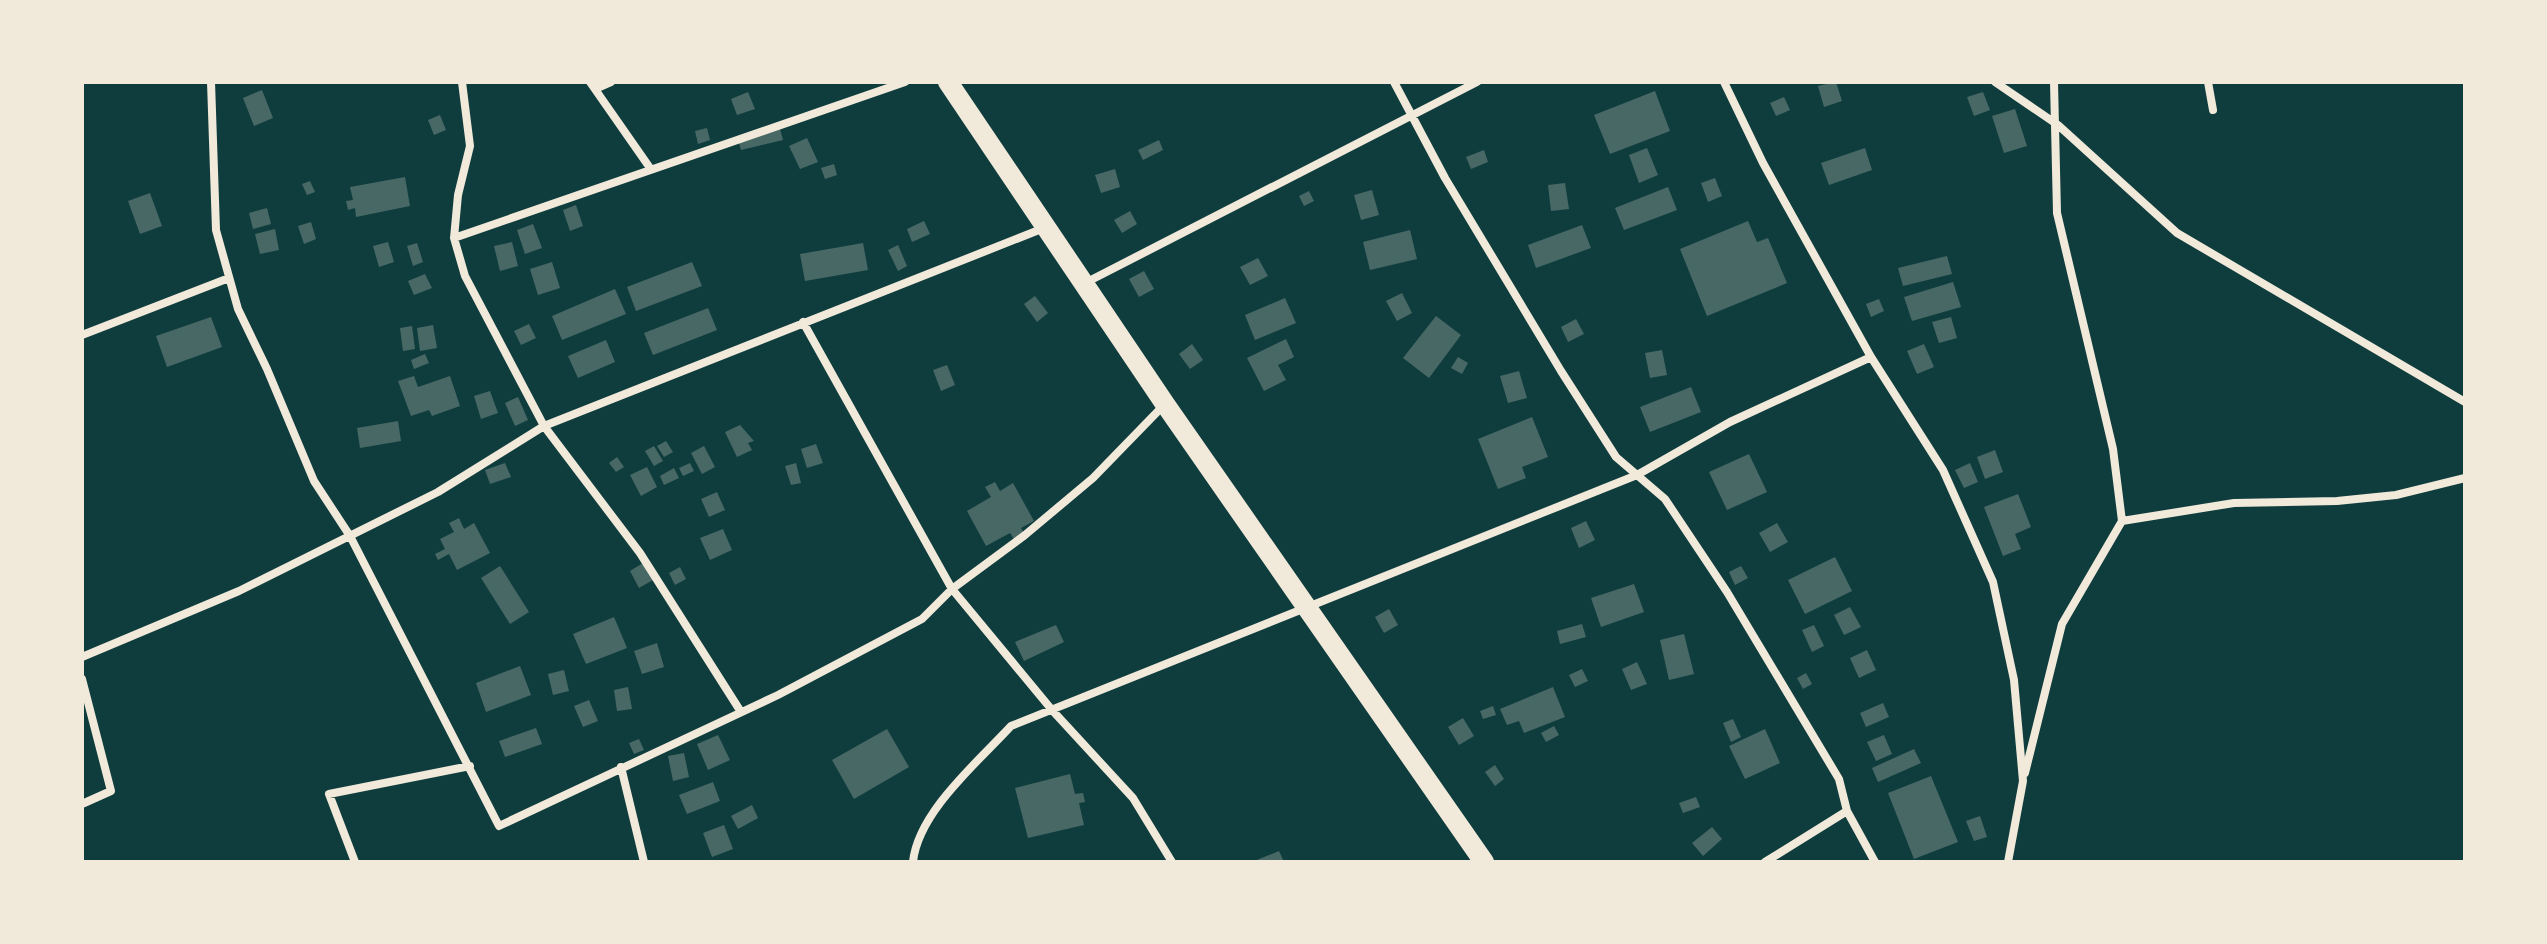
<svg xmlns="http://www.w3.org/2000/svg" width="2547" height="944" viewBox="0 0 2547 944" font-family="'Fira Sans Condensed',sans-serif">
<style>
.building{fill:#486865}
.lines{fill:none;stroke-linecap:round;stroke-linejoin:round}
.minor{stroke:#f1e9da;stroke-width:8}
.trunk{stroke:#f1e9da;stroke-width:20}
</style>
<rect width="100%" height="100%" fill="#0f3d3e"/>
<path class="building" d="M1836,82L1842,101L1824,107L1818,86Z
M262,90L273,118L254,126L243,98Z
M1655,91L1670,131L1610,154L1594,115Z
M748,92L755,109L737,115L731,99Z
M1983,92L1990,110L1974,116L1967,97Z
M1784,97L1790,110L1776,116L1770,103Z
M2015,109L2027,146L2004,153L1992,116Z
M440,115L446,130L434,135L428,120Z
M779,125L783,140L741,150L737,136Z
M707,128L710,140L698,144L695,131Z
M807,138L818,162L800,169L789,146Z
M1159,140L1163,150L1143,160L1138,150Z
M1647,148L1658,175L1639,183L1629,155Z
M1865,148L1872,170L1829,185L1821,163Z
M1484,150L1488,162L1471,169L1466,157Z
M834,164L837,175L825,179L821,168Z
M1115,169L1120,187L1101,193L1095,175Z
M405,177L410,206L356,217L355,208L348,210L346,201L353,200L350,187Z
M1715,178L1722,196L1708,202L1701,183Z
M310,181L315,192L307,195L302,184Z
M1565,183L1569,209L1551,211L1548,185Z
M1668,187L1677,210L1624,230L1615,208Z
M1372,190L1379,215L1361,220L1354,195Z
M1309,191L1314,201L1304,206L1299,196Z
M150,193L162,226L140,234L128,201Z
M576,205L583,226L570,231L563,210Z
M267,208L271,224L253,229L249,213Z
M1130,211L1137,224L1122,233L1114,220Z
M924,221L930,234L912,242L907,229Z
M1748,221L1757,242L1768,238L1787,283L1707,316L1680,249Z
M311,222L316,239L304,244L298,226Z
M533,224L542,248L525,254L517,230Z
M1582,225L1591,248L1536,268L1528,245Z
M275,229L279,250L260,254L255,234Z
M1410,230L1417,259L1370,270L1363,242Z
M388,242L394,262L379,267L373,246Z
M512,242L518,266L500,271L494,246Z
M417,243L423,262L413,266L407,246Z
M863,243L868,270L805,281L800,254Z
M898,245L907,266L898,271L888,250Z
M1947,256L1952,274L1903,286L1898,268Z
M1258,258L1268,276L1250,285L1240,267Z
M552,262L560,288L538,295L530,269Z
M692,262L702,286L636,311L627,287Z
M1144,271L1154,289L1139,297L1129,279Z
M425,274L432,288L414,295L408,281Z
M1953,282L1961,307L1912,321L1904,297Z
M615,289L626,314L562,340L552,316Z
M1402,293L1412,313L1397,321L1386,301Z
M1035,296L1048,313L1037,322L1024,304Z
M1285,298L1296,323L1255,340L1245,315Z
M1879,299L1884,311L1871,317L1866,304Z
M708,308L717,330L653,355L644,333Z
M1436,316L1461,335L1429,378L1403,358Z
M211,317L222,347L167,367L156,336Z
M1951,317L1957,338L1939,343L1932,322Z
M1576,319L1584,334L1568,342L1561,327Z
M529,324L536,338L521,345L514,331Z
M433,325L437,348L420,351L417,328Z
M412,326L415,349L403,351L400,328Z
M1286,339L1294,357L1278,365L1286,380L1264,391L1247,358Z
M606,340L615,362L578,378L568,356Z
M1192,344L1203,360L1190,369L1179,354Z
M1924,344L1934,367L1917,374L1907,351Z
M1662,350L1667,375L1650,378L1645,353Z
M425,354L429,363L414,369L411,360Z
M1458,357L1468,363L1462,374L1451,368Z
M947,365L955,385L941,391L933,370Z
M1519,371L1527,398L1508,403L1500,376Z
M414,376L418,387L450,376L460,406L432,416L429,410L411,416L398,381Z
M1691,387L1701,412L1650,432L1640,407Z
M490,391L498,413L481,419L474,396Z
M518,397L528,420L515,426L505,403Z
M1532,417L1548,457L1522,467L1526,478L1498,489L1478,439Z
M398,421L401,441L360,448L357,428Z
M740,425L754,441L748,443L752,450L737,457L725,432Z
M666,441L673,452L664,457L657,446Z
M816,444L823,463L807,468L801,449Z
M654,446L663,461L654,466L645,451Z
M704,446L715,467L702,474L691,453Z
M1995,450L2003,472L1985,479L1977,457Z
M1749,454L1767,492L1727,510L1709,472Z
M617,457L624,467L616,472L609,463Z
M505,463L511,477L490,484L485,470Z
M690,463L694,471L683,476L679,468Z
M796,463L801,483L791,485L785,466Z
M1970,463L1978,482L1964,488L1955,470Z
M647,467L657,487L641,496L630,475Z
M674,468L679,478L664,485L660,476Z
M995,482L1000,491L1013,483L1034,521L1021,528L1024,533L1014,539L1010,533L986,546L967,511L991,497L985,487Z
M717,492L725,510L709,517L701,499Z
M2018,494L2031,527L2015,534L2021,549L2003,556L1984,507Z
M459,518L464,529L474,523L490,553L457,570L449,554L438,560L435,554L445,549L440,539L454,532L449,523Z
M1586,521L1595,540L1579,548L1571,528Z
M1777,523L1788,542L1770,552L1759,533Z
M723,529L732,550L710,560L700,538Z
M1835,557L1852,591L1805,614L1788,580Z
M643,563L653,580L639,588L630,571Z
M500,566L529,612L510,624L481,578Z
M1741,566L1748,578L1735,585L1729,572Z
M680,567L686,579L675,585L669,573Z
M1634,584L1644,612L1601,627L1591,598Z
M1850,607L1861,627L1844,635L1834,615Z
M1389,609L1398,625L1384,633L1375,617Z
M614,617L627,648L586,664L573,634Z
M1582,624L1586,637L1560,644L1557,631Z
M1056,625L1064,642L1024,661L1015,642Z
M1814,625L1824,646L1812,652L1802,630Z
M1684,634L1694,674L1669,680L1660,640Z
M657,643L664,667L642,674L634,651Z
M1867,650L1876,670L1859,678L1850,658Z
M1637,662L1647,684L1631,690L1622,669Z
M520,666L531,695L486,712L476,683Z
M1582,669L1588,681L1575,687L1569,675Z
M564,670L569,691L553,695L548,674Z
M1806,673L1812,684L1803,689L1797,678Z
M628,687L632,709L617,711L614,690Z
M1553,687L1565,717L1524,733L1519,721L1507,725L1500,709Z
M589,700L598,721L583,727L574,706Z
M1883,703L1889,717L1866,727L1860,713Z
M1493,706L1496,715L1483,719L1480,711Z
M1463,718L1474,736L1459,745L1448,727Z
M1733,719L1741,737L1731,742L1723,723Z
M1554,726L1559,735L1546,742L1541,733Z
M536,728L542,744L505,757L499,741Z
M887,729L909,767L854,799L832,760Z
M1765,729L1780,763L1745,779L1729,746Z
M718,735L730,760L708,770L697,744Z
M1884,735L1892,754L1876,761L1867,742Z
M639,739L644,750L634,754L629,743Z
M1914,749L1921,763L1878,782L1872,768Z
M684,753L689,777L673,781L668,756Z
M1495,765L1504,779L1495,786L1485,772Z
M1070,774L1075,794L1083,793L1085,802L1079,803L1084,825L1028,838L1015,788Z
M1931,776L1958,842L1914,859L1888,793Z
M713,782L720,801L687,814L679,795Z
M1696,797L1700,807L1683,813L1679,803Z
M752,805L758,818L738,829L731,816Z
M1980,816L1987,837L1974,841L1966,821Z
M724,825L733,849L712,857L703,833Z
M1712,827L1722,839L1703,856L1692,843Z
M1279,851L1284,862H1252Z"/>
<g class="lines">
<path class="minor" d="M211,82L216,230L238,309L267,369L314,481L350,536L499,826L778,695L922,619L952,589L1025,535L1093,478L1163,406
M462,82L470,146L458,195L454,238L465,276L544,426L640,553L741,712
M590,82L650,168
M1394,82L1445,178L1561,371L1616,457L1665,499L1727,592L1839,779L1847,811L1875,862
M1724,82L1763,163L1871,357L1943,470L1993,582L2014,680L2023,781L2008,862
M1995,82L2058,125L2177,233L2465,402
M2054,82L2057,213L2113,449L2122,521
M2208,82L2213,110
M595,89L611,82
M454,238L905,82
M1085,283L1477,82
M803,322L952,589L1052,710L1133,798L1172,862
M82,335L229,278
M82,657L239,591L438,492L544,426L1044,228
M82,679L111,791L82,804
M621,767L644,862
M2025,773L2062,624L2122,521L2234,503L2337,501L2396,495L2465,478
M355,862L329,794L470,766
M913,862C918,812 978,762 1011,726L1637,475L1730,422L1871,357
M1765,862L1847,811"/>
<path class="trunk" d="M948,82L1165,404L1484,862"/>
</g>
<rect width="2547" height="944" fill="none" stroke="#f1e9da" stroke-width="168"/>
</svg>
